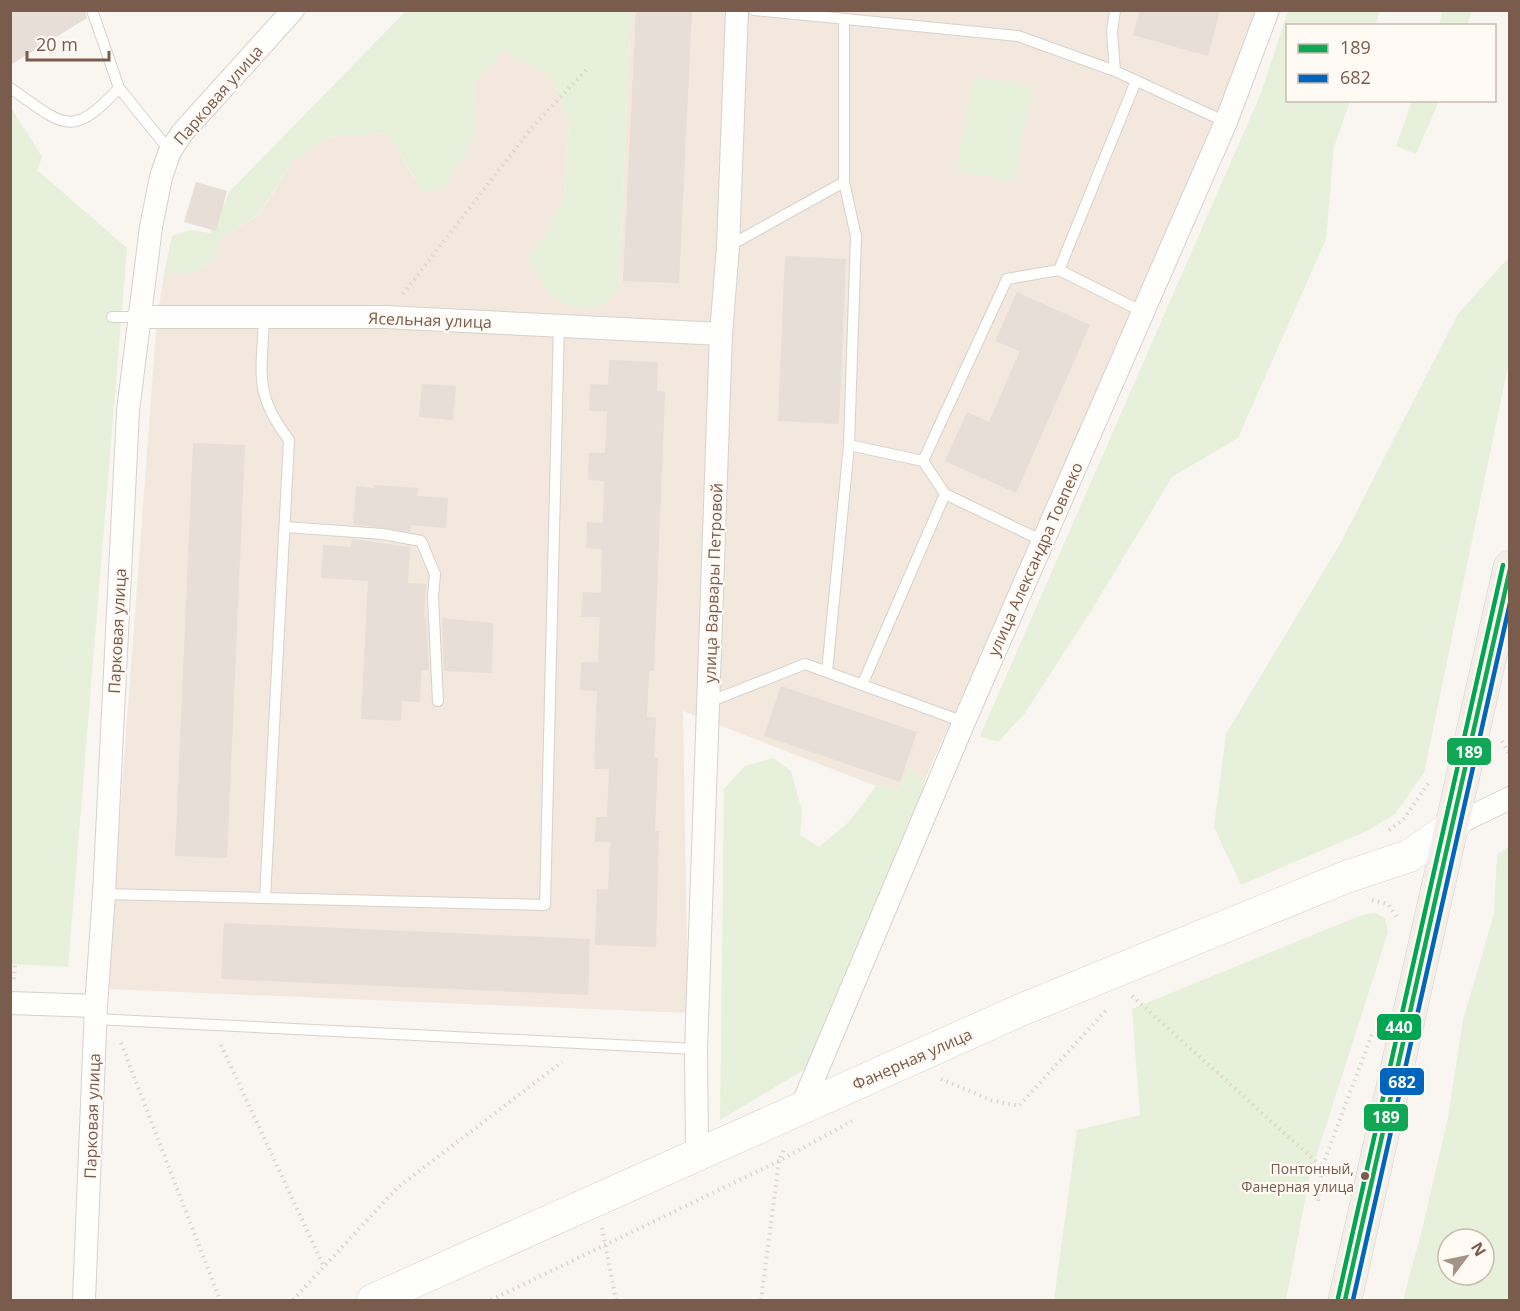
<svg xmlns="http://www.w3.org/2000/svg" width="1520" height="1311" viewBox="0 0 1520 1311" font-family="'Open Sans',sans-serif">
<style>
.residential{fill:#f2e8de}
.green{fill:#e7f0db;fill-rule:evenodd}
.building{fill:#e6ded7}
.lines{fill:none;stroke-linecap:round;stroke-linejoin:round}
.lane-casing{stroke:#d7d1cb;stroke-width:12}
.street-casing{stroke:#d7d1cb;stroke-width:24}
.secondary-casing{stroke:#d9d2cb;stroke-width:33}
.primary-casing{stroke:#dad1cc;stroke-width:34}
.path{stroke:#dcd5d0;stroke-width:4;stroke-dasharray:1.5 4.5;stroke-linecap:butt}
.lane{stroke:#fefefd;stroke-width:10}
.street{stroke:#fefefd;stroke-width:22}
.secondary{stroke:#fefefd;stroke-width:32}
.primary{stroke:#f3eee8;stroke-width:33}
.bus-1-casing{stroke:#fffaf3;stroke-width:9}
.bus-2-casing{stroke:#fffaf3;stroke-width:9}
.bus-3-casing{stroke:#fffaf3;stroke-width:9}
.bus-1{stroke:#10a855;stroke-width:4.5}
.bus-2{stroke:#0065bd;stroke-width:4.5}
.bus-3{stroke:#00a651;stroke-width:4.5}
.bus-dot{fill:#7a5c4d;stroke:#fffaf3;stroke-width:2}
.labels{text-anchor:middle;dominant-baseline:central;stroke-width:4.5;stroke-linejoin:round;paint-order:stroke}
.bus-label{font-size:14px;fill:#7a5c4d;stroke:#fffaf3;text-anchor:end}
.street-label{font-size:16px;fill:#7a5c4d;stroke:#fffaf3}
.line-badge{stroke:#fffaf3;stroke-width:2}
.badge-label{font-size:16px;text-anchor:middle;font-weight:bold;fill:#fff}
</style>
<rect width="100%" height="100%" fill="#f9f5f0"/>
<path class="residential" d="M631,11H1259L1228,103L925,779L909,768L899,790L876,786L683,711L688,1013L107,989L157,319L164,274H193L214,259L220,239L260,214L292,162L327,137L388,133L414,178L476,133L472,83L504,51L549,74L569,120L565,197L548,231L528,261L619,289Z"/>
<path class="green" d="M1443,10H1472V11L1467,25H1439Z
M406,11H631L619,289L600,307L578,308L552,298L528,260L548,231L565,197L569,120L549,74L504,51L472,83L476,133L445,187L423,192L388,133L328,137L292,162L259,214L220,239L214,259L193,274H164L172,236L191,230L210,233L230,191Z
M1288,11H1380L1375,25L1288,26V100L1350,101L1334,147L1326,239L1238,438L1172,477L1091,611L1025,713L998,742L980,736L1261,93Z
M974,76L1032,87L1014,181L956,171Z
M1412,101H1439L1416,154L1396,146Z
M10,106L42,157L37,170L127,248L68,967L11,964Z
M1509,257V361L1424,773L1395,814L1367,831L1241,885L1214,827L1226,734L1341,542L1458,314Z
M773,758L791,771L802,811L800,835L819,847L850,821L876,786L899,790L909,768L925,779L922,795L812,1065L720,1120L724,789L745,766Z
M1509,846V1300H1403L1422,1230L1448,1117L1463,1020L1494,914L1497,855ZM1448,1239H1484V1275H1448Z
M1375,913L1385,918L1388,932L1309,1179L1286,1300H1054L1077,1130L1140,1115L1132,1009L1362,915Z"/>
<path class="building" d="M10,10H85L87,18L10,65Z
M636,10H692L679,283L623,281Z
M1140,10H1220L1208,56L1133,35Z
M196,182L227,191L216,231L184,222Z
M785,256L846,259L839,424L778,421Z
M1017,292L1090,325L1016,493L945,461L967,412L989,422L1020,351L995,341Z
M609,360L658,362L657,391L665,392L654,671H649L647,717L656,718L654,757H658L655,831H659L656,947L595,945L597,889H608L610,842H595L596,817H607L609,769H594L597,691L580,690L581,662H598L600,617H581L583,592L601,593L602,549L586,548L587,522L603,523L604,481L588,480L589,453H605L607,411H589L590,384L608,385Z
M422,384L456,386L453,420L419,417Z
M193,443L245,445L227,858L175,856Z
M374,485L418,488L417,496L448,498L446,528L411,525V532L353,524L356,486L374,488Z
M352,539L410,547L408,583L426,584L424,617H426L429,670H421L420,702L402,701L401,721L361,719L368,581L321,578L323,545L351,547Z
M442,618L493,623L492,673L444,671Z
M781,686L917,732L900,782L764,736Z
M224,923L590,939L588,995L221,979Z"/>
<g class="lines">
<g class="lane-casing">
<path id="lane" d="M92,10L119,88L170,151
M754,10L1018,36L1115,71L1226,122
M1115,71L1112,32L1115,10
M10,88C63,124 70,141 119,88
M729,246L844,182V20
M1059,270L1136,81
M112,317H138
M264,318C262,373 253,393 289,440L265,898
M849,445L923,461L945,494L1043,541
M923,461L1007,279L1059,270L1143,312
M285,527L383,534L421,541L435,574L433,597L438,701
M827,672L849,445L856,236L844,182
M862,685L945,494
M709,702L805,664L964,722
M104,894L545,905L559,324
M95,1019L696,1049"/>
</g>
<g class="street-casing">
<path id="street" d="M138,317H385L721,334
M1454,825L1510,798
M10,1003L96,1006
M801,1108L964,722L1226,122L1268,10
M697,1155L696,1049L721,334L728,247L737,10
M84,1300L96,1006L104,894L128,411L151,227L161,177L170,151L182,133L293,10"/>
</g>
<g class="secondary-casing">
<path id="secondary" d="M373,1300L1023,1009L1346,877L1409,856L1454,825"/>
</g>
<g class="primary-casing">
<path id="primary" d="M1345,1300L1510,567"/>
</g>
<path class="path" d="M403,294L534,125L588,68
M1502,741L1510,755
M1389,830L1403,820L1430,781
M1372,900L1388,904L1398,919
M14,979L15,964
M1132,996L1322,1167
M121,1043L220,1300
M221,1045L324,1267
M941,1079L991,1100L1019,1106L1108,1008
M1318,1201L1322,1167L1372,1034
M602,1228L616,1300
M293,1300L397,1188L562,1062
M491,1300L779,1161L852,1121
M761,1300L779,1161L785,1147"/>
<use href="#lane" class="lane"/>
<use href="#street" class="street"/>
<use href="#secondary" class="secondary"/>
<use href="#primary" class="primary"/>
<g class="bus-1-casing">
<path id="bus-1" d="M1345,1300L1510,569"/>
</g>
<g class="bus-2-casing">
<path id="bus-2" d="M1353,1300L1510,603"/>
</g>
<g class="bus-3-casing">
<path id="bus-3" d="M1338,1298L1503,565"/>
</g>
<use href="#bus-1" class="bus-1"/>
<use href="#bus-2" class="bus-2"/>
<use href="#bus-3" class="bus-3"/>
</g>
<circle class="bus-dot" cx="1365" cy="1176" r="5"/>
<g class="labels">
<g class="bus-label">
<text x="1354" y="1168">Понтонный,<tspan x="1354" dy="18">Фанерная улица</tspan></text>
</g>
<g class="street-label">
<text transform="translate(218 95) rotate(-49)">Парковая улица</text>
<text transform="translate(430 320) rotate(2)">Ясельная улица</text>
<text transform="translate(1035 559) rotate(-66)">улица Александра Товпеко</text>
<text transform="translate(713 583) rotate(-88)">улица Варвары Петровой</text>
<text transform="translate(117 631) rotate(-87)">Парковая улица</text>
<text transform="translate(912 1059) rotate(-24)">Фанерная улица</text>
<text transform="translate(92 1116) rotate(-88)">Парковая улица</text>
</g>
</g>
<g class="line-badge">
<rect x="1446" y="737" width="46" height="29" rx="6" fill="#10a855"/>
<rect x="1376" y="1013" width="46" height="28" rx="6" fill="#00a651"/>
<rect x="1379" y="1067" width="46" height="29" rx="6" fill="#0065bd"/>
<rect x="1363" y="1103" width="46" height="29" rx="6" fill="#10a855"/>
</g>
<g class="badge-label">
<text x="1469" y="758">189</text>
<text x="1399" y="1033">440</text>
<text x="1402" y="1088">682</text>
<text x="1386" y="1123">189</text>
</g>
<rect width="1520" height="1311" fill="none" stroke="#7a5c4d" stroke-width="24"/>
<rect x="1286" y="24" width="210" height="78" fill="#fffaf3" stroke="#cabbb1" stroke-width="1.5"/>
<rect x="1298" y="44" width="30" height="9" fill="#10a855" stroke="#cabbb1" stroke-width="1.5"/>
<text x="1340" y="54" font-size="18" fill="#7a5c4d">189</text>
<rect x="1298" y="74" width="30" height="9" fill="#0065bd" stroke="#cabbb1" stroke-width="1.5"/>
<text x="1340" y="84" font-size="18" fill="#7a5c4d">682</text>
<g transform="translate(1466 1257) rotate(58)"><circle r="28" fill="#fffaf3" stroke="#cabbb1" stroke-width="1.5"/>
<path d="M0-4.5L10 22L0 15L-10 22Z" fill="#a69286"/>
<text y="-9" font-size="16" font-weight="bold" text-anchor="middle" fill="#7a5c4d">N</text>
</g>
<path d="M27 51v9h82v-9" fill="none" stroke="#7a5c4d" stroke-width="3"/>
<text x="36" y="51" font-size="18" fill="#7a5c4d" stroke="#fffaf3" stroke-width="4.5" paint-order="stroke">20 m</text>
</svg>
